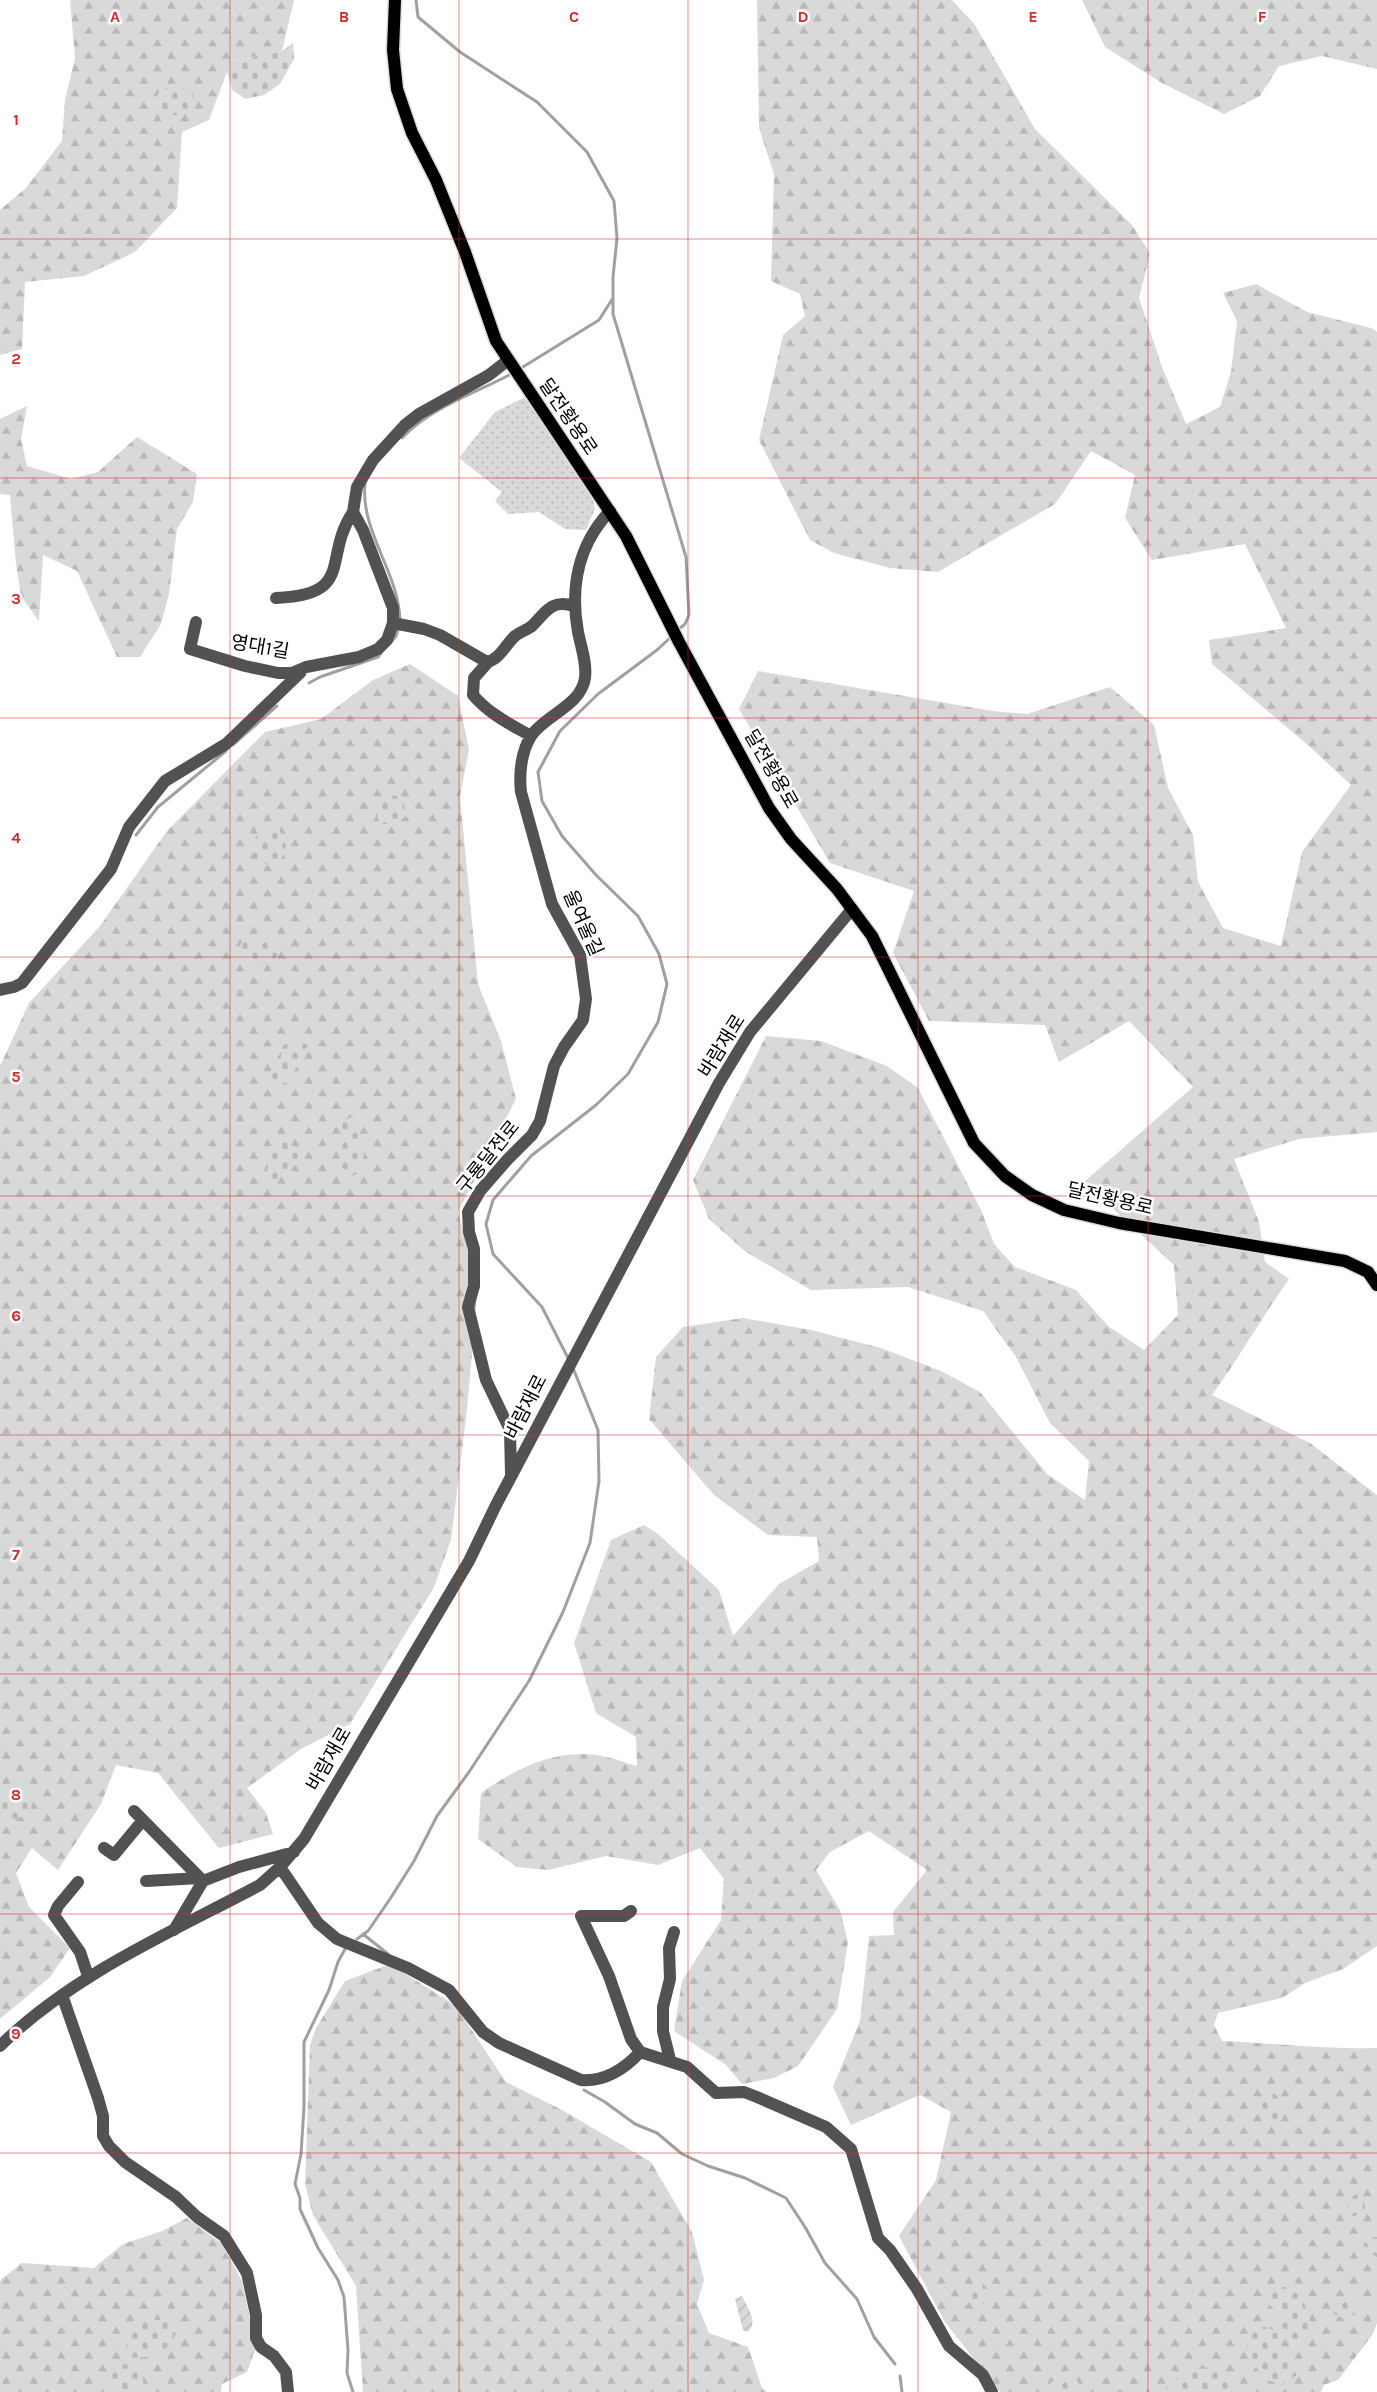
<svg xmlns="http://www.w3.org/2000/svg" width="1377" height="2392" viewBox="0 0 1377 2392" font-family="Karla,'Noto Sans KR',sans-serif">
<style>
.forest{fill:url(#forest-firs)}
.cemetery{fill:url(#cemetery-stones)}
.park{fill:url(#park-dots)}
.garden{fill:url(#garden-furrows)}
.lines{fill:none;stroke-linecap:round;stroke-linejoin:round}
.stream{stroke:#a0a0a0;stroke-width:3}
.major-casing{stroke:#dbdbdb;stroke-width:15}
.minor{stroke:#525252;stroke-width:12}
.major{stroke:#000;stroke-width:12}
.grid{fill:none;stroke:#d62828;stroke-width:1;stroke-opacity:0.55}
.labels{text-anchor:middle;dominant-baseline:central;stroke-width:5;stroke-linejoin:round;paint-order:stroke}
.street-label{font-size:19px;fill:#000;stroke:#fff}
.grid-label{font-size:16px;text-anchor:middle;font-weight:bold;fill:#d62828;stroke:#fff;stroke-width:5;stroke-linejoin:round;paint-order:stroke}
</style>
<defs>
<pattern id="forest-firs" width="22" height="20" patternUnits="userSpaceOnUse" patternTransform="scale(1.25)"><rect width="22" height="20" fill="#d9d9d9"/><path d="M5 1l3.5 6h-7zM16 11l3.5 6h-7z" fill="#b8b8b8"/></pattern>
<pattern id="cemetery-stones" width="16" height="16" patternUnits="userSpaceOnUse" patternTransform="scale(1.25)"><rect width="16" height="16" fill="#d9d9d9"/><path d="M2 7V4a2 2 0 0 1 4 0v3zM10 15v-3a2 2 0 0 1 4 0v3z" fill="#b8b8b8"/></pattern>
<pattern id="park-dots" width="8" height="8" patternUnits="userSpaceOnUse" patternTransform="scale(1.25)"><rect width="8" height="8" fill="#d9d9d9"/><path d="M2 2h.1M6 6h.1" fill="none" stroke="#b8b8b8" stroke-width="1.8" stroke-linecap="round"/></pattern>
<pattern id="garden-furrows" width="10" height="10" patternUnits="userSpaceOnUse" patternTransform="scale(1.25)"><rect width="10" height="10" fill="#d9d9d9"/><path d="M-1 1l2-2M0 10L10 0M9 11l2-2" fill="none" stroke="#b8b8b8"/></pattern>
</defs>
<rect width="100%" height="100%" fill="#fff"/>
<path class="forest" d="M70,0H294L282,51L231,61L209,120L182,132L177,208L135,252L84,276L25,282L22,349L0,355V210L26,188L62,141L65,100L75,58Z
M757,0H952L975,25L1035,129L1132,225L1150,254L1139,298L1162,367L1186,424L1220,407L1231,372L1237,321L1223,293L1256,284L1307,312L1371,328L1377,332V1132L1299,1139L1234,1159L1259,1222L1265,1262L1289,1279C1262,1317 1239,1358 1212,1395L1310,1443L1377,1495V1946L1343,1969L1305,1983L1282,1998L1218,2013L1214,2025L1222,2041C1274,2043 1325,2050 1377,2048V2323L1373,2334L1338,2380L1324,2385L1321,2392H1000L945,2322L899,2236L936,2180L951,2112L920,2095L851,2125L833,2087L860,2021L869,1936L894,1935L893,1912L927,1870L869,1831L830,1852L816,1870L840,1910L848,1942L837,2009L798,2066L774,2078L742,2084L726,2065L674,2031L682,1981L721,1920L724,1879L700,1848L658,1865L606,1856L548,1870L517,1867L478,1839L481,1793C518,1767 561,1746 607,1757C617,1759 627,1764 637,1766L636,1737L596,1713L574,1643L611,1540L644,1525L658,1534L719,1590L733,1636L779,1584L819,1561L817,1537L768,1535L714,1495L649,1419L656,1357L683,1327L743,1318L811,1330L881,1348L941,1371L980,1392L1047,1474L1085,1500L1089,1461L1050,1423L1016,1357L983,1311L908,1287L811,1290L746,1252L709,1219L693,1180L766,1036L821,1041L887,1066L918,1088L981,1210L994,1244L1015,1267L1076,1290L1108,1326L1144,1350L1178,1315L1174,1265L1084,1182L1193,1087L1129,1021L1059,1062L1045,1025L929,1021L893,953L914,891L830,863L739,709L758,671L993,711L1027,714L1110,687L1154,725L1168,788L1193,835L1198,882L1223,928L1281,946L1302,852L1351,785L1309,746L1212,664L1209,640L1286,628L1245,544L1152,560L1125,518L1135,475L1091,451L1055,504L938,572L890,568L834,553L810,540L759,440L783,335L805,316L800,294L771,281L774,174L759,128Z
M1082,0H1377V69L1322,56L1279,66L1260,96L1224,114L1162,83L1105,47Z
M27,406L21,439L27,466L71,479L98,472L137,437L197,474L193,502L177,529L169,594L161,624L140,657H117L77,571L43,555L39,621L21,596L16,564L10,495L0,494V419Z
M410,664L458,696L469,749L460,797L478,984L501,1041L516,1099L458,1212L478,1285L467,1409L451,1540L434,1587L350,1724L301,1749L247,1788L266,1813L273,1834L219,1848L158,1773L116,1765L101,1804L58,1870L32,1848L16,1873L29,1907L70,1948L50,1977L0,2019V1066L29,1003L100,926L167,831L265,732L321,719L373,680Z
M390,1964L456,2006L506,2082L562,2110L651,2162L692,2232L704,2280L697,2304L709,2333L748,2347L762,2388L767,2392H363L356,2286L313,2215L305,2184L310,2045L316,2028L345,1981Z
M187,2218L221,2243L242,2281L256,2347L247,2372L222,2384L221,2392H0V2280L22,2263L94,2268L123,2244L162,2231Z"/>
<path class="cemetery" d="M293,43L294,59L280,84L264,95L245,99L232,90L227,71L231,61L282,51Z
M180,87L194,92C191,115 181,118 159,113L157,94L166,88Z
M386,794L397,796L403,802L407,815L396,824H381L374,811L379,799Z
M277,824L286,845L282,858L269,866L254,856L251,842L265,829Z
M251,939H267L277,943L279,953L272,962L259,964L239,953L241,943Z
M294,1040L308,1045C302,1059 293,1069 290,1084L277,1085L269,1074L274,1064L280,1065L282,1046Z
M351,1117L357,1120L360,1134L359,1146L364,1154L359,1173L347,1178L337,1165L342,1152L340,1124Z
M284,1139L299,1152L300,1162L272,1182L267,1175L269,1147Z
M11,1788L26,1793L32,1799L31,1811L13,1821L3,1817L0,1810L2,1793Z
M1367,1847H1377V1867H1370L1362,1856Z
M1273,2093L1282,2100L1281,2120L1263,2119L1256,2110L1260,2098Z
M1356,2194L1364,2200L1365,2209L1353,2217L1347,2209V2201Z
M1377,2237V2257L1370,2253L1364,2243L1369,2238Z
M972,2284H983L991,2293L985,2303L978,2307L968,2302L965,2291Z
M1276,2286L1285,2287L1301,2296C1308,2313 1316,2328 1302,2343C1288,2342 1280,2328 1280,2314L1266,2302L1267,2288Z
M1348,2296L1359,2305L1354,2315L1342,2318L1331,2312L1336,2301Z
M141,2320H165L177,2331L170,2346L146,2357L130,2358C124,2337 126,2334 141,2320Z
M1257,2327H1266L1277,2332L1282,2347L1297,2375L1282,2385L1265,2379L1248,2357L1247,2343L1250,2332Z
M133,2364C142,2374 146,2379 141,2392H113L106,2383L112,2365Z
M1217,2365L1223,2370L1232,2392H1162L1182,2373Z
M1065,2376L1078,2381L1079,2392H1046L1051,2382Z"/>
<path class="park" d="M525,397L593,499L595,509L586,530L565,529L539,512L508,514L495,501L502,492L459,458L495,412Z"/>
<path class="garden" d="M742,2296C747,2307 759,2322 748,2332L743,2330L735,2299Z"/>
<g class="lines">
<path class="stream" d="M416,0L418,17L460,52L537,102L587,152L614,201L617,238L613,277V314L686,557L689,615L685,624L678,630
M518,370L599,320L613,298
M402,438C431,407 476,393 513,373
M365,483C360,532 399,572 400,621
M392,641L396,636L399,627
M309,683L320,677L378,657L381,653
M233,745L277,706
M136,835L158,807L226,751
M569,1360L542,1307L493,1254L486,1224L493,1200L531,1156L596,1105L628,1074L658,1022L667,984L659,954L638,916L596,875L562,836L542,801L538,772L560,731L598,694L657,650L672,636
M363,1934L388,1954
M357,1939L368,1931L390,1899L414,1861L437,1816L469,1772L529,1681L563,1612L590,1543L599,1481L598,1430L573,1368
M345,1949L338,1962L329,1990L304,2042V2107L301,2154L295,2184L300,2198V2209L318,2248L338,2280L344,2297L348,2350L347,2373L353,2392
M584,2090L605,2102L635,2124L657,2133L682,2154L708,2166L745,2178L786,2198L805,2227L825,2263L857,2299L874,2337L895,2364
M900,2376L902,2392"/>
<g class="major-casing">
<path id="major" d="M395,0L393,50L397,89L412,133L436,180L465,252L496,341L626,536L679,642L769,808L791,839L837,889L872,936L974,1143L1005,1176L1032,1195L1064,1210L1119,1223L1345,1261L1368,1272L1377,1285"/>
</g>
<path class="minor" d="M276,598C356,595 322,558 353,512
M196,622L190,649L245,666L278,673H292L306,667L359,657L378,649L387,640L393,623V608L363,530L353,512L357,487L373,460L405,425L419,414L489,375L507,361
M393,623L424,629L440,635L487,662C500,659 506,644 515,636C520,632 527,630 532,626C546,612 551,599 574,606
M489,661L474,678L473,695C489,714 510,724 531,736
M0,990L14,987L22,983L111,869L129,827L165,781L226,744L301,672
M511,1474L510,1430L486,1380L468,1307L474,1286V1249L469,1232L468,1212L480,1191L508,1159L532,1135L540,1121L554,1066L564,1047L583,1020L586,999L580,955L552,904L521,792C519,774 521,752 531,736C545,715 581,706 585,678C587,663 581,647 578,632C570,588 578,545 610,511
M134,1811L203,1881
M104,1848L114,1855L143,1820
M280,1867L318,1923L337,1939L408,1968L449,1990L483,2032L499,2043L581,2080C604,2082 625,2069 640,2052L687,2067L716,2093L744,2092L757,2097L826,2127L851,2149L878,2238L890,2250L917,2289L949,2346L983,2375L992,2392
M146,1881L200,1878
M78,1882L58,1906L54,1915L80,1952L88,1976
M631,1911L624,1916H581L609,1976L631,2039L640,2052
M174,1930L203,1881L239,1867L294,1852
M62,1995L98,2098L103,2116V2136L109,2146L125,2162L176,2197L197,2217L224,2236L247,2273L256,2315V2338L261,2347L274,2356L286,2372L288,2392
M0,2046C73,1974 170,1933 260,1885L280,1867L304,1839L469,1561L496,1505L719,1083L750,1032L852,909
M670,2060L663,2031V2007L670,1979L669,1948L674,1932"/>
<use href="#major" class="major"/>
</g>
<path class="grid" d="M230,0V2392M459,0V2392M688,0V2392M918,0V2392M1148,0V2392M0,239H1377M0,478H1377M0,718H1377M0,957H1377M0,1196H1377M0,1435H1377M0,1674H1377M0,1914H1377M0,2153H1377"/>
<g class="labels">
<g class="street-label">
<text transform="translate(568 417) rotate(56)">달전황용로</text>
<text transform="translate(260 647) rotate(10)">영대1길</text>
<text transform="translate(771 769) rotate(60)">달전황용로</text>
<text transform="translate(583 923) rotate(66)">울여울길</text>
<text transform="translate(722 1046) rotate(-58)">바람재로</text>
<text transform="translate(488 1157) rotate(-51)">구룡달전로</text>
<text transform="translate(1110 1199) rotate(13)">달전황용로</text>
<text transform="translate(526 1407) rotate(-63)">바람재로</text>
<text transform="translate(329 1759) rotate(-60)">바람재로</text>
</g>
</g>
<g class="grid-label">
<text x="115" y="22">A</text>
<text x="344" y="22">B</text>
<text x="574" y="22">C</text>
<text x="803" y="22">D</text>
<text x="1033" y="22">E</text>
<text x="1262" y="22">F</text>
<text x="16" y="125">1</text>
<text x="16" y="364">2</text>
<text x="16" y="604">3</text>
<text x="16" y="843">4</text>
<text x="16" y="1082">5</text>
<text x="16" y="1321">6</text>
<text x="16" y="1560">7</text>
<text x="16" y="1800">8</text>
<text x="16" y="2039">9</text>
</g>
</svg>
